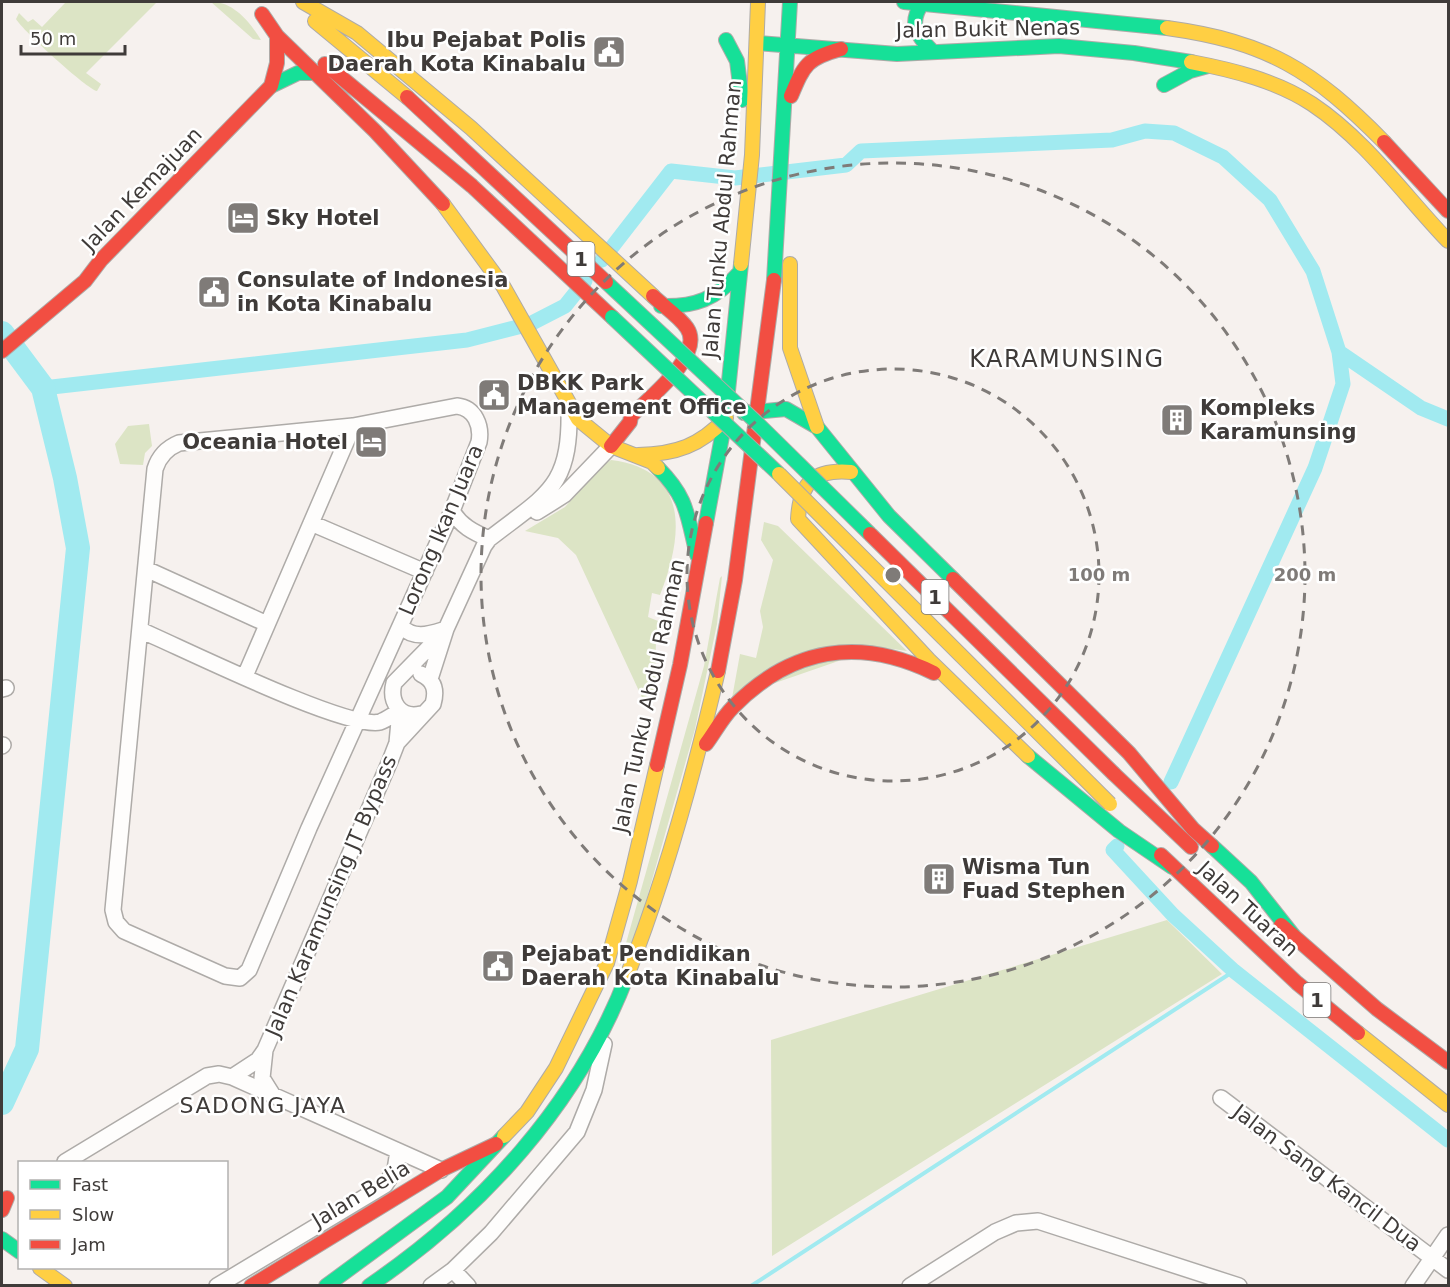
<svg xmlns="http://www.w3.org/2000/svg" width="1450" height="1287" viewBox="0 0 1450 1287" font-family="'DejaVu Sans',sans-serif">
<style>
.green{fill:#dce4c5}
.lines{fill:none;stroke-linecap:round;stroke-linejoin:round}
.stream{stroke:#a1eaf0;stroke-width:4}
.canal{stroke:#a1eaf0;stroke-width:15}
.river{stroke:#a1eaf0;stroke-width:24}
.street-casing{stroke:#aeaba8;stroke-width:18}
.fast-casing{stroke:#aeaba8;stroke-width:16}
.slow-casing{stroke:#aeaba8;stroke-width:16}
.jam-casing{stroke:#aeaba8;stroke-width:16}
.street{stroke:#fefdfc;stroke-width:15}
.fast{stroke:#16e098;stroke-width:14}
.slow{stroke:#ffcf43;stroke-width:14}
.jam{stroke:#f24e42;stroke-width:14}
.fast-bridge-casing{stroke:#aeaba8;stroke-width:16;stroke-linecap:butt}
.slow-bridge-casing{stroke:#aeaba8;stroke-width:16;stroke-linecap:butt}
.jam-bridge-casing{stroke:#aeaba8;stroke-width:16;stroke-linecap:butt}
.fast-bridge{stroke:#16e098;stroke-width:14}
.slow-bridge{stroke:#ffcf43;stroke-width:14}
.jam-bridge{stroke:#f24e42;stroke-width:14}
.ring{fill:none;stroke:#7f7b78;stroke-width:3;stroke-dasharray:10 8}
.labels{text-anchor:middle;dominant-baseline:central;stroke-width:5;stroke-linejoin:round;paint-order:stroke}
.shield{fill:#fff;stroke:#797674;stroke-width:1.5}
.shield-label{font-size:20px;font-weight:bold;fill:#3f3b39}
.street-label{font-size:21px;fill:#3f3b39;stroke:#fff}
.poi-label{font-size:21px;font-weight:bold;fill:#3f3b39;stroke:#fff;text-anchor:start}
.neighbourhood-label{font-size:22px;letter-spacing:1.5px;fill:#3f3b39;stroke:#fff}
.quarter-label{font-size:24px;letter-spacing:1.5px;fill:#3f3b39;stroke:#fff}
.centre{fill:#7f7b78;stroke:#fff;stroke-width:3}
.ring-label{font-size:18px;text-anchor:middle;font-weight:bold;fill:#7f7b78;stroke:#fff;stroke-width:5;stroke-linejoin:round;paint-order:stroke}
</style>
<rect width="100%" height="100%" fill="#f6f1ee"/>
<path class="green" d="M64,2H157L86,73L101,84L97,91C88,90 22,30 16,19L19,13L28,22L33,19L42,27L65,3Z
M211,2C233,1 250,22 261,40L253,39Z
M149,424L152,446L145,453L143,465L120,464L115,444L128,426Z
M611,460C691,470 683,537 660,595L652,593L648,617L658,621C653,652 659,676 652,707L645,704L576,555L558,538L525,531L565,507L602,466Z
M764,522L778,526L907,651L879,647L732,698L740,654L756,658L763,627L760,611L773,560L761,540Z
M722,576L717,624L695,729L638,929L619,968L704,666L720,578Z
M1167,920L1222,974L772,1256L771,1040Z"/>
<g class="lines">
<path class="stream" d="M751,1286L1234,971"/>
<path class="canal" d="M602,260L671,171L735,178L846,165L861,151L1112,140L1145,131L1174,133L1223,157L1270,200L1313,271L1339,352L1343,384L1315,468L1171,782
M1339,352L1421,408L1448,419
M43,388L467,340L530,324L565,306L585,281
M1117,846L1113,850L1173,915L1234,971L1448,1140"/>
<path class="river" d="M2,333L43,388L65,478L78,548L27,1049L2,1103"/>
<g class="street-casing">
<path id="street" d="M457,406C475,408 482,426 479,442L452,511L309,828L249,970L240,978L225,976L124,931L116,922L113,910L155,469C159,456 167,448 179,443L353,426Z
M452,511C461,526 473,532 489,539
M537,512L564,495L611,446
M311,523L425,572
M146,569L267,624
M400,626C414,639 427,635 443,630
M140,630C180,647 347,730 380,722C386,720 394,714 400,711
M245,676L353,426
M430,679L446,629L484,546L489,539C548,493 571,488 569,406
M2,689L6,688
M421,714C400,719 389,702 394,683L442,634
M397,743L433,704C437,690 434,680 421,674
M2,746L3,745
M265,1050L262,1078L272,1094
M232,1077L258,1060L265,1050L390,761L397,743L400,711
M1221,1098L1448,1270
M65,1162L207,1076L219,1074L232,1077L441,1170
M453,1270L468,1286
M217,1286L385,1185L395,1170L398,1151
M431,1286L453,1270L491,1233L577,1132L594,1090L604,1044
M910,1286L995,1232L1016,1223L1038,1221L1239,1286
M1413,1286L1448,1235"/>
</g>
<g class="fast-casing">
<path id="fast" d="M904,2L1167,28
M923,2C908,23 916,35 933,52
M726,40L737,61L742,100
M757,43L897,54L1059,46L1134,53L1191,62
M1164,85L1190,71L1208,66
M271,86L298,73H316
M774,280L790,2
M661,306C695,307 716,299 739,273
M744,413L786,409L817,427L889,516L953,579
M658,468C688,498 687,515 697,555
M706,523L725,420L741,264
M1028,756L1119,831L1172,867
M1212,846L1251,882L1293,935
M2,1239L20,1252
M326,1286L447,1197L504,1136
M369,1286C482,1209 578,1104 627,976"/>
</g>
<g class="slow-casing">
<path id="slow" d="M303,2L357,33L471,128L653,296
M315,21L407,97
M1167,28C1268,42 1313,70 1384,142
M1191,62C1233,70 1277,81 1312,104C1366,140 1404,195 1448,241
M443,204L503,286L578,419L611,446L652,462L658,468
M741,264L752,155L758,2
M790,264V348L817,427
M638,455C676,454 700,446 726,418
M851,472C814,469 800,482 798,519L929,660L1028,756
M627,976C666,877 694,774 718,671
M1358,1033L1448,1105
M504,1136L527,1112L556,1068L607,963L630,881L657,765
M40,1268L65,1286"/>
</g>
<g class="jam-casing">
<path id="jam" d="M262,14L277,36L375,131L443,204
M325,64L472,186L612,317
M791,96C804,65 807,58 841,49
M1384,142L1448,211
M2,351L85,281L101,260L271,86L277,63V36
M611,446L630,422L631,416C649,398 705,355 687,328C679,316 663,306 653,296
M953,579L1129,753L1193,829L1212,846
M718,671L735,580L774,280
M706,744C715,732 722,718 733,707C792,647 860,637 934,673
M657,765L680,665L706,523
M1114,774L1191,847
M1161,855L1297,983L1358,1033
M1281,925L1377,1009L1448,1062
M2,1210L7,1198
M251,1286L441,1170L496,1144"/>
</g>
<use href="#street" class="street"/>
<use href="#fast" class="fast"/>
<use href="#slow" class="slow"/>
<use href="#jam" class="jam"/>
<g class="fast-bridge-casing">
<path id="fast-bridge" d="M606,282L755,421L870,534
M612,317L779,474"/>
</g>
<g class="slow-bridge-casing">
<path id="slow-bridge" d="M779,474L1110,804"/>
</g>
<g class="jam-bridge-casing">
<path id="jam-bridge" d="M407,97L606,282
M870,534L1114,774"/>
</g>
<use href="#fast-bridge" class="fast-bridge"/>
<use href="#slow-bridge" class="slow-bridge"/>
<use href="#jam-bridge" class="jam-bridge"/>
</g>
<g class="ring">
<circle cx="893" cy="575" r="206"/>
<circle cx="893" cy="575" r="412"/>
</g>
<defs>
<g id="civic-square" transform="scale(1.725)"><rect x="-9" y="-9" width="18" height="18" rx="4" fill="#7f7b78" stroke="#fff"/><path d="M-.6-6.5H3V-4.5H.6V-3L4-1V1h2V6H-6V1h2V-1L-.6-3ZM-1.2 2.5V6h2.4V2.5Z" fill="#fff"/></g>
<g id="hotel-square" transform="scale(1.725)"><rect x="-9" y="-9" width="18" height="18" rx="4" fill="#7f7b78" stroke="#fff"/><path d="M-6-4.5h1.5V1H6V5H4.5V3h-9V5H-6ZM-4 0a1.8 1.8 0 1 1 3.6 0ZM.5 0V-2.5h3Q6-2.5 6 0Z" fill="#fff"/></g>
<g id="building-square" transform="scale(1.725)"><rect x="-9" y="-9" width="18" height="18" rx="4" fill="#7f7b78" stroke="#fff"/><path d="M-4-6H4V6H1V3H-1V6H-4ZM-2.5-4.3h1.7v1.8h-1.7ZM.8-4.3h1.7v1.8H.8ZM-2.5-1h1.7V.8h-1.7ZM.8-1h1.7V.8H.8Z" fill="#fff"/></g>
</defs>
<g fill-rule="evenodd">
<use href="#civic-square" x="609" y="52"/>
<use href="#hotel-square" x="243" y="218"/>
<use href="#civic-square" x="214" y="292"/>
<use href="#civic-square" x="494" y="395"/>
<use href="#building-square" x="1177" y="420"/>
<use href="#hotel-square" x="371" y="442"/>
<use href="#building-square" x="939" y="879"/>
<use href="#civic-square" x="498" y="966"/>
</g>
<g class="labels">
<g class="shield">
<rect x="567.5" y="242" width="27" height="34" rx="4.5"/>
<rect x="921.5" y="580" width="27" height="34" rx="4.5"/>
<rect x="1303.5" y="983" width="27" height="34" rx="4.5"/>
</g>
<g class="shield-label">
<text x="581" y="259">1</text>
<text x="935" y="597">1</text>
<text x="1317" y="1000">1</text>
</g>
<g class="street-label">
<text transform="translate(988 29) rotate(-1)">Jalan Bukit Nenas</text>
<text transform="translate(142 189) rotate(-46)">Jalan Kemajuan</text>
<text transform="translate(722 219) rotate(-85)">Jalan Tunku Abdul Rahman</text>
<text transform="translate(441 530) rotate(-67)">Lorong Ikan Juara</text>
<text transform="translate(649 696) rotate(-78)">Jalan Tunku Abdul Rahman</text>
<text transform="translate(331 896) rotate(-67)">Jalan Karamunsing JT Bypass</text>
<text transform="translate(1248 909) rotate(43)">Jalan Tuaran</text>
<text transform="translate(1327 1178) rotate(37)">Jalan Sang Kancil Dua</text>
<text transform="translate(361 1194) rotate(-31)">Jalan Belia</text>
</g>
<g class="poi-label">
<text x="586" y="40" text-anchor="end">Ibu Pejabat Polis<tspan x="586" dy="24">Daerah Kota Kinabalu</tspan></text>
<text x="266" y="218">Sky Hotel</text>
<text x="237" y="280">Consulate of Indonesia<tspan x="237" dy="24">in Kota Kinabalu</tspan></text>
<text x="517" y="383">DBKK Park<tspan x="517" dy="24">Management Office</tspan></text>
<text x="1200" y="408">Kompleks<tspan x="1200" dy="24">Karamunsing</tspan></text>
<text x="348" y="442" text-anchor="end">Oceania Hotel</text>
<text x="962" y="867">Wisma Tun<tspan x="962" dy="24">Fuad Stephen</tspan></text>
<text x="521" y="954">Pejabat Pendidikan<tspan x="521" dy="24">Daerah Kota Kinabalu</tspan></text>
</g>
<g class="neighbourhood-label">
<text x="263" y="1105">SADONG JAYA</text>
</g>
<g class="quarter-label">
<text x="1067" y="359">KARAMUNSING</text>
</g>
</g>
<circle cx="893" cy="575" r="9" class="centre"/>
<g class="ring-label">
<text x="1099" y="581">100 m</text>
<text x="1305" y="581">200 m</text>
</g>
<rect width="1450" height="1287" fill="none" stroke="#3f3b39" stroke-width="6"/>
<rect x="18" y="1161" width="210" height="108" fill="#ffffff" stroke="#b2b1b0" stroke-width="1.5"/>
<rect x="30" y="1180" width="30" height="9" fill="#16e098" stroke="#b2b1b0" stroke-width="1.5"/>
<text x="72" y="1191" font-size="18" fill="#3f3b39">Fast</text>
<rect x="30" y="1210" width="30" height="9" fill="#ffcf43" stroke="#b2b1b0" stroke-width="1.5"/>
<text x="72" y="1221" font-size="18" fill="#3f3b39">Slow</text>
<rect x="30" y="1240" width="30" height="9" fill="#f24e42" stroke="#b2b1b0" stroke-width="1.5"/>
<text x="72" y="1251" font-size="18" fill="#3f3b39">Jam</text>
<path d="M21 45v9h104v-9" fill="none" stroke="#3f3b39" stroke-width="3"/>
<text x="30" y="45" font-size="18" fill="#3f3b39" stroke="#ffffff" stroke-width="4.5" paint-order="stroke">50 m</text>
</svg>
